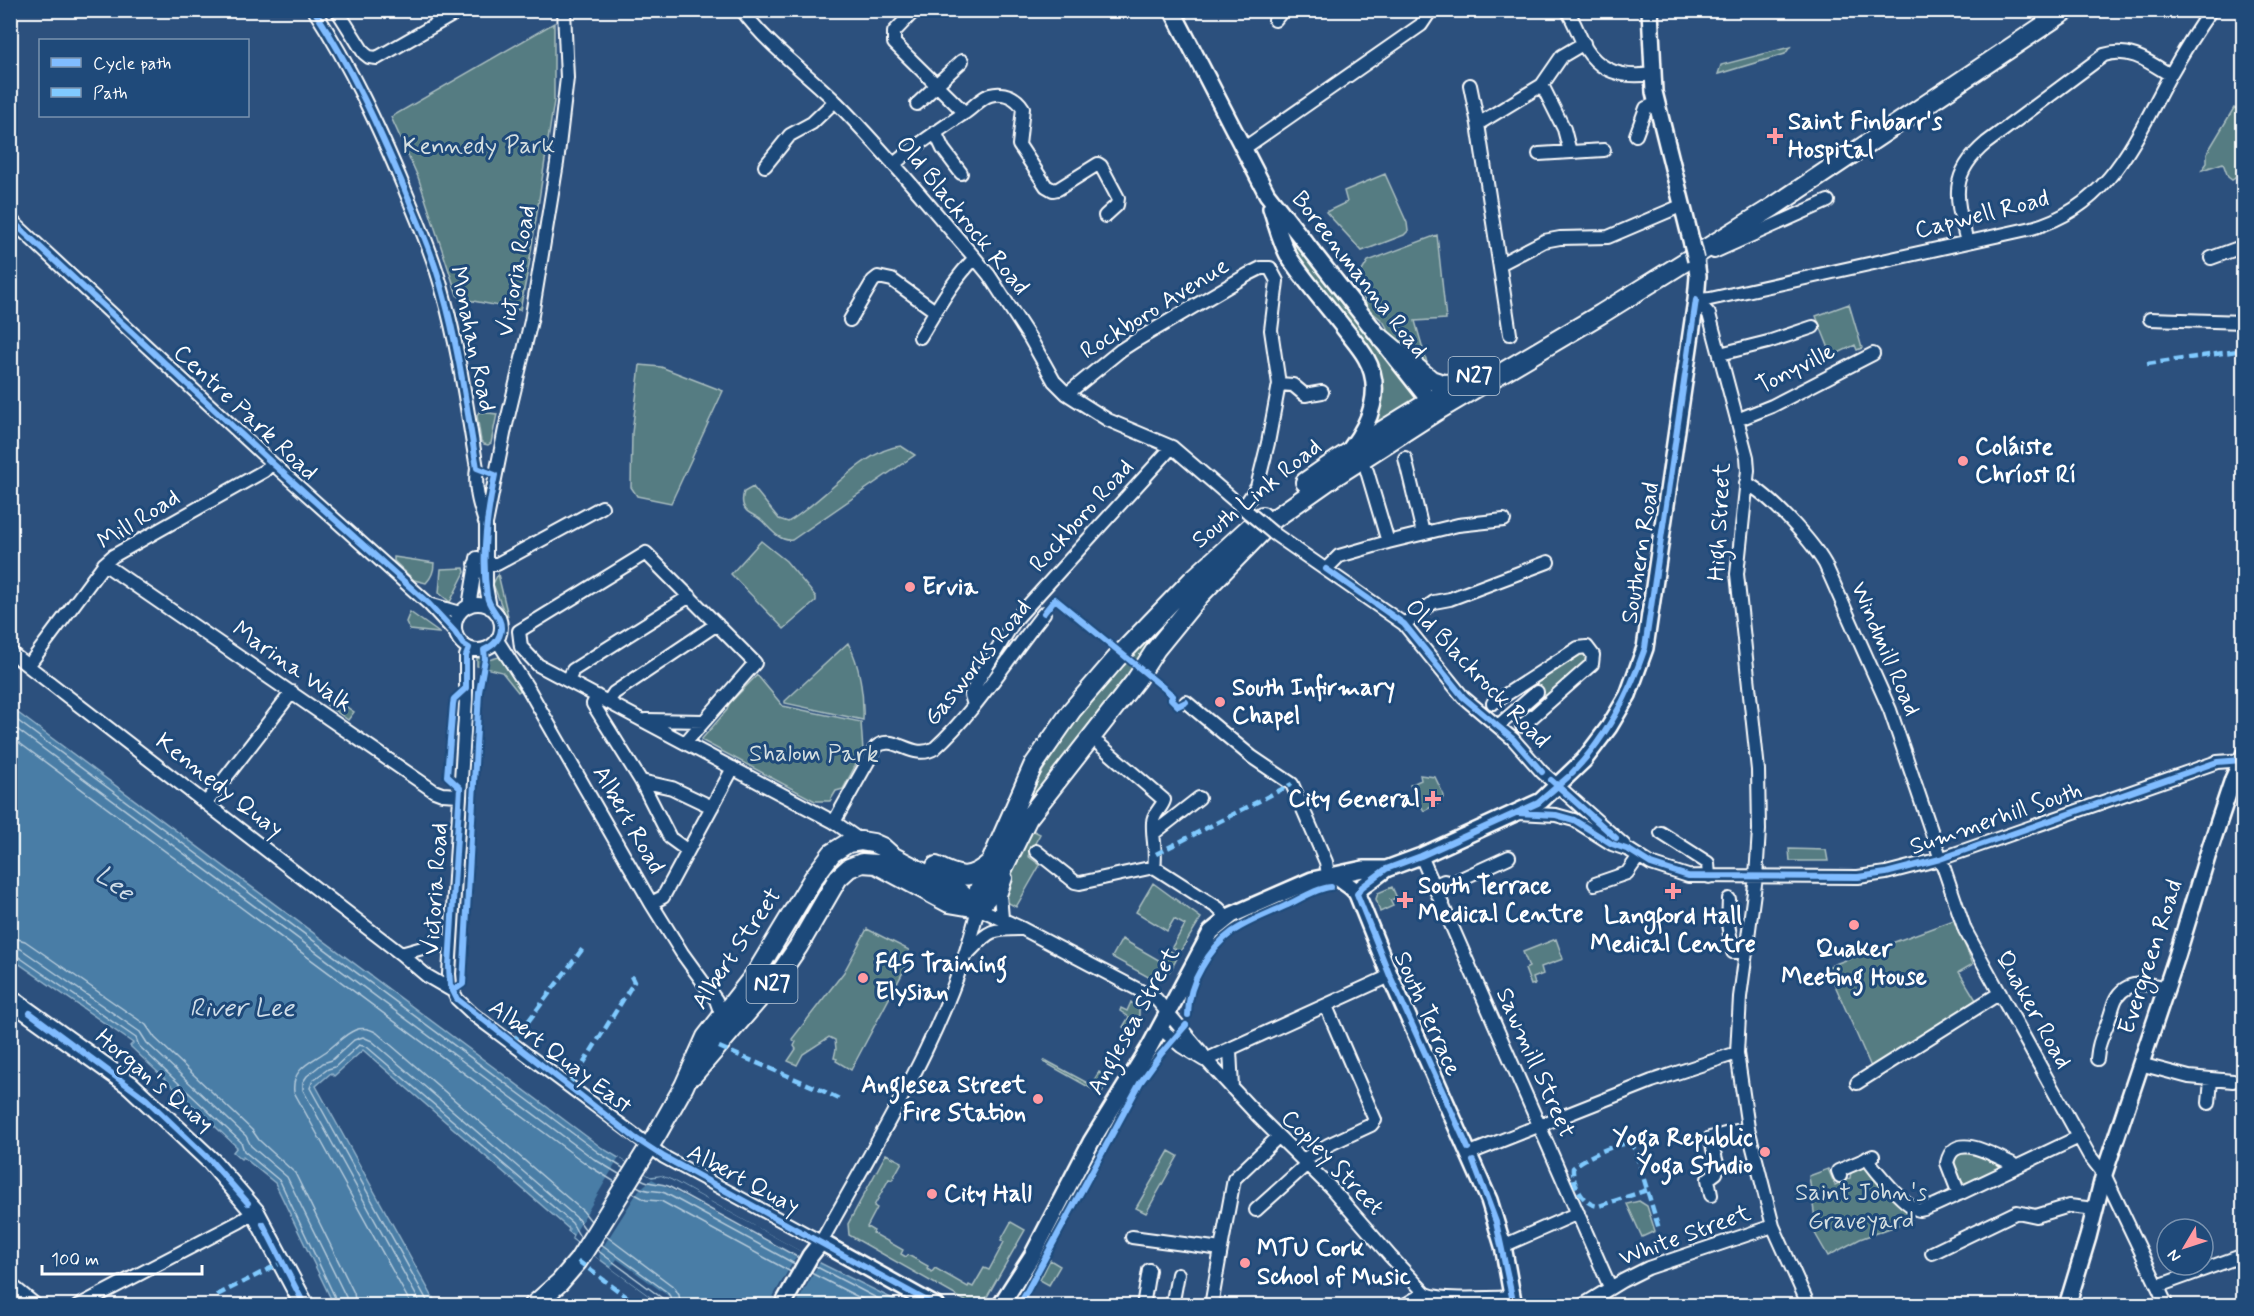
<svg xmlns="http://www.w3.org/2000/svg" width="2254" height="1316" viewBox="0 0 2254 1316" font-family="Mynerve,sans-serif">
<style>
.green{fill:#557c82;stroke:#aabec0;stroke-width:1.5}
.water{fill:#487da6;stroke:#91b1ca;stroke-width:1.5}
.pier{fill:#2c507d}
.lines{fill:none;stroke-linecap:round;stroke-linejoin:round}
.shore{stroke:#b6cbdb;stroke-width:1.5}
.minor-casing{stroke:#fff;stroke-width:16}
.major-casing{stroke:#fff;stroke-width:20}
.highway-casing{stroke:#fff;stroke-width:22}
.minor{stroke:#1f4a7a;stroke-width:12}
.major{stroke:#1f4a7a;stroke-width:15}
.highway{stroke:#1f4a7a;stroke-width:18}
.minor-bridge-casing{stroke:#fff;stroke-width:16;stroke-linecap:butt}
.major-bridge-casing{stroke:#fff;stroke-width:20;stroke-linecap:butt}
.minor-bridge{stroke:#1f4a7a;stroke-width:12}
.major-bridge{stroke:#1f4a7a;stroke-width:15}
.quiet{stroke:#80caff;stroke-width:4.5;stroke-dasharray:9 4.5;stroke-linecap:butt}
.cycleway-casing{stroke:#1f4a7a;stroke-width:10}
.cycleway{stroke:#80bcff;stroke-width:6}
.poi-dot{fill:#ff9aa2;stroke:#1f4a7a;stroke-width:2}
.labels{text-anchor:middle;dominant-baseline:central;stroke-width:6;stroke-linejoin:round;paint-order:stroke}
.shield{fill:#1f4a7a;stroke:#bcc9d7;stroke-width:1.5}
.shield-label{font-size:22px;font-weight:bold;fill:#fff}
.poi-label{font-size:24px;font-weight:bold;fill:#fff;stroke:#1f4a7a;text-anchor:start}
.park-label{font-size:24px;fill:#d4dee0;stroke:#1f4a7a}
.street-label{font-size:24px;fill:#fff;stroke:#1f4a7a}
.water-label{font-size:26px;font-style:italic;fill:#d1dee9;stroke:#1f4a7a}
</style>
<rect width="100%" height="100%" fill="#2c507d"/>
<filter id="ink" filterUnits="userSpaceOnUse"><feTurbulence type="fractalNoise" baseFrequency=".0167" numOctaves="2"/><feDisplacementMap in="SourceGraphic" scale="12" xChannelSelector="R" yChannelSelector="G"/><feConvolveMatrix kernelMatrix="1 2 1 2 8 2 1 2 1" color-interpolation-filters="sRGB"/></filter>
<g filter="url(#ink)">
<path class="green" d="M554,23V101L529,265L520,310L463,299L457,295L418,177L391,117Z
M1790,47L1785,54L1718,74L1721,65Z
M2234,108L2243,111L2244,172L2232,180L2228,177L2223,163L2202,170L2207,163V153Z
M1385,174L1407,223L1408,231L1404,235L1362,251L1326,212L1347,202L1344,191Z
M1437,235L1446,319L1415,321L1429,370L1395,342L1383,321L1368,309L1360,287L1359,276L1368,261Z
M1292,238L1297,242L1420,399L1369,430L1377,415L1362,343L1330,297L1300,264L1288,239Z
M1849,304L1862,348L1857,350L1855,345L1832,356L1816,316Z
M640,365L661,367L723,391L671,503L637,496L631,487L632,433Z
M479,412L497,414L491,443L488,445L484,444L481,441L477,415Z
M901,446L915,455L792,540C779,542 770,528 761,520C757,516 749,514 746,510C741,504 742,498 744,492L753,487L779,519L788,522C821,503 864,449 901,446Z
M761,541L786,561L816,597V601L784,629L731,574Z
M394,557L434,563C434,571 432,577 426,583L414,580L394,561Z
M464,568L465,572L450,602L439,593L441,569Z
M498,574L508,616L506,617L493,584Z
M1197,588L1159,633L1034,796L1030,792L1064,736L1093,697Z
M410,612L438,632L439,633L410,630L406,622Z
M848,643C860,664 864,696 863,720L785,703V701Z
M1580,650L1591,657L1547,696L1544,695L1535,681Z
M499,657L522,689L518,692L502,672L477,666V658L488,660Z
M757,675L783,706L861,722L863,751L843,789L836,791L830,801H815L701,740L727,710L729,704Z
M332,697L354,712L348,720L327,705Z
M1420,775L1435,777L1444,796L1439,803L1424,811L1410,785L1421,780Z
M1032,830L1040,834L1028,856L1040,865L1016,907L1007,902C1000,882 1023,848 1032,830Z
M1789,849L1826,850L1828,861H1790Z
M1153,883L1201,918L1180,952L1172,947L1185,925L1174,919L1167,931L1136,912Z
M1392,887L1397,898L1390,900L1393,906L1380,912L1376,899L1378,893Z
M1954,920L1973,964L1959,972L1976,1000L1871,1067L1827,967Z
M867,929L909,950L907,955L910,959L851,1070L836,1061L837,1059L834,1058L836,1049L835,1040L829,1037L803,1054L797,1065L788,1061L796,1049L794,1046L796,1042L792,1039L844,972Z
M1122,939L1162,962L1169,950L1178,956C1172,968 1168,979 1152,979L1112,957Z
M1556,939L1563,959L1541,967L1543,974L1533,978L1535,984L1531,985L1525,969L1529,967L1523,952Z
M1131,1002L1139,1009V1025L1134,1034L1123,1027L1129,1017L1120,1011L1121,1008L1127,1011Z
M1045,1060L1091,1085L1099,1072L1109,1078L1101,1094L1044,1062Z
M1169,1151L1178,1156L1146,1213L1136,1208Z
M1959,1152L1976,1153L2007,1167L1966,1185C1955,1177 1951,1163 1959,1152Z
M886,1154L902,1162L892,1180L889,1179L874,1206L877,1208L867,1227L874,1231L873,1233L903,1250L901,1254L906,1257L908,1255L928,1266L927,1269L932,1272L935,1268L968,1287L969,1285L973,1287L984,1268L989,1270L1004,1242L1001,1240L1011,1222L1025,1230L984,1302L977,1304L969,1303L849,1235L848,1224Z
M1864,1166L1906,1208L1912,1220L1860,1239L1828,1256L1812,1228L1815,1219L1809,1176L1828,1169L1835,1185L1850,1178L1851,1171Z
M1639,1201L1647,1206L1655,1231L1642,1237L1627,1204Z
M1050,1260L1060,1266L1049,1285L1040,1280Z"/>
<path class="water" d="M10,707L602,1148L650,1177L661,1176L671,1180L818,1262L905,1305H662L572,1239L573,1235L568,1231L569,1229L363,1050L334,1076L331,1073L316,1086L437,1305H334L275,1183L243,1157L241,1159L233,1152L237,1147L130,1046L133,1043L11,958Z"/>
<path class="pier" d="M619,1158L652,1178L661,1176L671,1180L820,1262L796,1305H768L796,1257L652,1179L639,1190L601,1250L599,1257L601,1261L572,1238Z
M617,1259L674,1300L691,1305H662L611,1268Z"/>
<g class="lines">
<path class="shore" d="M10,715L599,1153L623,1168
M10,724L594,1159L619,1174
M10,736L589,1166L615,1182
M10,937L25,941L146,1025L155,1038L252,1130L259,1140L295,1173L354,1293L356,1306
M10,946L21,949L140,1032L147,1043L246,1136L251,1146L287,1177L346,1297L347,1306
M10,954L16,955L136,1038L139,1046L241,1142L244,1151L280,1181L339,1306
M641,1179C651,1185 658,1182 668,1186L799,1258
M637,1186C650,1194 655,1188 665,1193L795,1264
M633,1193L646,1200L661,1201L791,1272
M606,1236L674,1287L679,1295L681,1306
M601,1244L667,1292L671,1298L672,1306
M597,1250L662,1298L664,1306
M815,1266L892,1306
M811,1273L876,1306
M412,1306L294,1092C291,1068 312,1062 328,1050C344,1038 356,1020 377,1033L583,1211L591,1221
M422,1306L303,1090V1082L307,1076L323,1063L332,1060L354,1040L363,1037L372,1041L577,1218L585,1229
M430,1306L310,1088L313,1080L328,1069L335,1067L359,1045L367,1047L572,1223L580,1237"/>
<g class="minor-casing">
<path id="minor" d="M314,10C351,67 379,128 405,190C419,224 434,258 443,293C459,350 467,410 477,468C474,487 479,504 485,522
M337,10L364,53L369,57L377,58L461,10
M742,10C769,47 806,72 837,103C886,152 929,206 975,258L989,275L1031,340L1054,381L1067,394L1108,420L1172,447L1249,513
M915,10L894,32V43L965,113
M1063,10H1066
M1567,10C1575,23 1579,36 1586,49C1601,73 1626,78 1652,74
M1275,20L1283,10
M937,84L962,61
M1470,85L1478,124L1510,334
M1542,85L1564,129L1570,152
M917,104L937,85
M1478,124L1542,85L1562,56L1584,43
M935,132L943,149L961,173
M1636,135L1646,108L1657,103
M1243,149L1421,25L1431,10
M1539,154L1604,150
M894,164C916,145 939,130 963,114C972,109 980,98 990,95C1004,91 1016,97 1023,108L1019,145L1046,186L1053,190L1058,189L1098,164L1101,166L1118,198L1117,205L1105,216
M765,166L790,135L812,123L835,101
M10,219L272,463L429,604L455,632
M1967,242C1956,199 1948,175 1986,143L2104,55C2130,47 2149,62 2170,75
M1714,252L1828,201
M2211,258L2244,246
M1500,264L1544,241L1560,238L1608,237L1683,205
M1696,300L1709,314L1747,457L1748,470L1737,574L1758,770L1759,830L1756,877L1740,997L1737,1053L1748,1128L1773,1226L1809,1306
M1696,300L1710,299L2032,228C2109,207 2135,140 2169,77C2182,54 2196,31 2211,10
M2150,319L2244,322
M850,320L873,281L878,277L892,280L935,311
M920,337C937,309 952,281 975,258
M1720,354L1768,342L1813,327
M1279,384L1293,385L1305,395L1322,392
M1067,394L1121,350L1135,341L1249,274L1261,268H1270L1277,281L1271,330L1279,384L1268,443L1257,487L1243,508
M1737,420L1772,406L1873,354
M1405,458L1423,533
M1367,471L1388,542
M1746,483C1770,495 1811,540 1825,564L1890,710L1965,930L2089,1155L2104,1174L2167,1306
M1273,533L1404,624L1463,697L1513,739L1542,772L1624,845
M104,564L434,791L442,794L459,795
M475,564H497L602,507
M1326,569L1339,556L1388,542L1458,525L1504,520
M429,604L460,613
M455 627a23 23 0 1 1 46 0a23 23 0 1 1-46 0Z
M469,606L477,558
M490,608L486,586V524L505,429L531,321L557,163L567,78L564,10
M1404,624L1434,602L1450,599L1548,562
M497,640L529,690L651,903L682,953L716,1000L724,1022
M469,648L466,656V700L449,974L450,985L457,999L474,1015L664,1157L821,1242C879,1137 951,1025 978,908L1023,929L1156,999L1202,1053L1208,1062L1259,1117L1331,1188L1390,1256L1425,1293C1438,1301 1494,1298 1512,1297
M10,652L401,954L427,976L453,991
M28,666L104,564L113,556L264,471L272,463
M568,681L573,670L690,596
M597,696L593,704L641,781L670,838L688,851
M608,702L614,693L717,624
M1186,702L1252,757L1292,784L1326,862L1328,875
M1493,703L1578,648L1587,647L1593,655L1592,664L1522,726
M974,705L971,695L977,682L1015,620L1172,447
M646,720L704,721
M1498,726L1537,692
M685,743L755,663L646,553L519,631L521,647L538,665L834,822L861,841
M1100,745L1164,800C1162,808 1153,813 1153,822C1152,838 1157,852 1154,867
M641,781L672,788L712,807
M206,803L292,692
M1518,813L1556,815L1574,820L1612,844L1629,850L1651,864L1688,876L1858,877L1886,873L1940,859L2217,762L2244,760
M834,822L876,747C894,732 912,762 935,748C976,711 1009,656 1044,613
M1154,833L1199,798
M1661,833L1708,863L1709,877
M1036,851L1075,882L1080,883L1154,867L1218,908L1227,917
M1421,856L1610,1287
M1595,884L1627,873L1639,856
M1433,886L1444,881L1452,883L1509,857
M1729,899L1728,924L1733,952H1746
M651,903L663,897L733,768
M1002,918L1000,895L1006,878
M968,953C989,932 988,929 1019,929
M401,954L451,940
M1159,1027L1181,1046L1204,1060
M1230,1050L1232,1088
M2097,1059C2099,1038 2103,1037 2109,1019C2112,1012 2113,1003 2117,997C2128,980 2149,983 2165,988
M1208,1062L1212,1057L1390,976
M2140,1064L2189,1077L2233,1081
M1857,1083L2000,993
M2209,1103L2211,1080
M1470,1153L1652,1081L1737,1053
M1867,1158C1874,1169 1908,1210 1920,1210C1930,1209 1949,1198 1959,1194
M1303,1160L1328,1145L1371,1125L1375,1120L1326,1006
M2016,1167L2011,1163C1992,1155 1954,1130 1947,1163L1959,1194L2079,1137
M1840,1176L1838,1171L1873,1156
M1711,1195L1708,1179L1716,1173L1718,1167L1710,1138L1748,1128
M1256,1210L1307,1164
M1132,1237L1221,1249L1211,1306
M1503,1246L1578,1213
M1221,1249L1234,1179L1278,1137
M1932,1253L2017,1212L2036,1216L2069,1206L2095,1209
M10,1284L37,1306
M2158,1286L2244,1255
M2243,1287L2244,1288
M78,1306L239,1222L255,1212
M1143,1306L1149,1270
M1172,1306L1178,1274
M1403,1306L1425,1293
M1581,1306L1622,1281L1648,1268L1773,1226"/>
</g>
<g class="major-casing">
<path id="major" d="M1172,10L1267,194L1436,409
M1650,10L1654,92L1692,244
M1271,208C1277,225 1281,245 1291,260C1308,285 1329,308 1347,332C1354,341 1361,349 1366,358C1384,389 1370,423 1351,448
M1336,875C1342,883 1352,885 1357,894L1390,976L1489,1200L1503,1246L1514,1306
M1357,894L1362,887L1386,869L1421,856L1541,801L1584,760L1609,727L1628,695L1645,648L1696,300L1698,276L1696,260
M782,1306L810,1256L821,1242L936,1306
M1000,1306L1032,1256L1091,1142L1149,1048L1211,932L1232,915L1312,880L1363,869H1386
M2067,1306L2088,1237L2104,1174L2177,956L2207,857L2233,779L2244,755"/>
</g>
<g class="highway-casing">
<path id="highway" d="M1382,339L1431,380L1443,384L1460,383
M1305,482C1359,444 1414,410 1471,377
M936,866C959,878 970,881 991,862
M978,906L979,889L1033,766L1072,710L1116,659L1192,580L1262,516
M978,908L991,893L1028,818L1136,680L1156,649L1200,595L1274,519L1331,479L1437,411L1601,314L1773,207L2067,10
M10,999L130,1085L211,1161L255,1212L305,1306
M693,1075L776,979L798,947L838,878L849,868L862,863L876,864L949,903L978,908
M533,1306L560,1282L578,1261L657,1134L684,1086L706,1037L756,973L814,877L832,853L848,843L861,841L873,843L882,847L892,856L958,891L978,908"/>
</g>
<use href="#minor" class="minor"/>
<use href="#major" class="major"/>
<use href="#highway" class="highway"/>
<g class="minor-bridge-casing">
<path id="minor-bridge" d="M1249,513L1273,533"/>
</g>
<g class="major-bridge-casing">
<path id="major-bridge" d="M1692,244L1696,260"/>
</g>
<use href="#minor-bridge" class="minor-bridge"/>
<use href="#major-bridge" class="major-bridge"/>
<path class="quiet" d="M2147,364L2244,350
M1156,854L1292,784
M512,1043L584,947
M719,1047L819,1089L839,1099
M568,1085L575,1077L634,982L631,976
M1647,1190L1599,1206C1583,1206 1572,1183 1573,1168C1581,1159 1620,1141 1631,1144L1635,1150L1659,1229
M578,1261L639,1306
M217,1295L283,1262"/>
<g class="cycleway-casing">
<path id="cycleway" d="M314,10C351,67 379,128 405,190C419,224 434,258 443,293C459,350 467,410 477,468L495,475C487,515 481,555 487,596C489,609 502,616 501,629C500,640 493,646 484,650L485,659L479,692L463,984L453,991
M10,219L272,463L429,604L455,632L463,644L469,648L466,656V688L454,699L453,704L447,776L460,788L449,966L450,985L457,999L635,1138L664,1157L936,1306
M1326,569L1404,624L1463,697L1513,739L1542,772
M1044,613L1055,599L1165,689L1173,696L1171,699L1178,706L1186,702
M1572,773C1607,737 1629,695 1645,648L1696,300
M1551,780L1616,838
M1518,813L1556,815L1574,820L1612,844L1629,850L1651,864L1688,876L1858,877L1886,873L1940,859L2217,762L2242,760L2244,755
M30,1013L146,1099L211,1161L248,1203
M1188,1015C1188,998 1193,982 1202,967C1223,929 1247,923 1285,906C1299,900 1316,888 1331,887
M1468,1148L1390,976L1357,894L1362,887L1386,869L1421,856L1538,803L1568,777
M1473,1161L1496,1222L1514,1306
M263,1224L305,1306
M1019,1306L1140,1083L1161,1054L1186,1025"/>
</g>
<use href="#cycleway" class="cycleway"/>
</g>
</g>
<g class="poi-dot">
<path d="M1772 127h6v6h6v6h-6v6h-6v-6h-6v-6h6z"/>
<circle cx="1963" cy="461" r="6"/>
<circle cx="910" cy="587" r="6"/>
<circle cx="1220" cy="702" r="6"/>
<path d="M1430 790h6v6h6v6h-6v6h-6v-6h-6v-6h6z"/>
<path d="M1670 882h6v6h6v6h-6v6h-6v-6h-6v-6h6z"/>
<path d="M1402 891h6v6h6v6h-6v6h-6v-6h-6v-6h6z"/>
<circle cx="1854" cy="925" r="6"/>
<circle cx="863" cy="978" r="6"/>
<circle cx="1038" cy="1099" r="6"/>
<circle cx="1765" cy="1152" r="6"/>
<circle cx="932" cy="1194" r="6"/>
<circle cx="1245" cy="1263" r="6"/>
</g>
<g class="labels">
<g class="shield">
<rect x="1448.5" y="357" width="51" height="38" rx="4.5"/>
<rect x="746.5" y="965" width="51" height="38" rx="4.5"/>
</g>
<g class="shield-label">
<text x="1474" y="376">N27</text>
<text x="772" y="984">N27</text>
</g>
<g class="poi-label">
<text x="1788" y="122">Saint Finbarr's<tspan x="1788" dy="28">Hospital</tspan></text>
<text x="1975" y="447">Coláiste<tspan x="1975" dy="28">Chríost Rí</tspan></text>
<text x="922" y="587">Ervia</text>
<text x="1232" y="688">South Infirmary<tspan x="1232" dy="28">Chapel</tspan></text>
<text x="1420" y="799" text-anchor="end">City General</text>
<text x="1418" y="886">South Terrace<tspan x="1418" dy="28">Medical Centre</tspan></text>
<text x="1673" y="916" text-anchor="middle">Langford Hall<tspan x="1673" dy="28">Medical Centre</tspan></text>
<text x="1854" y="949" text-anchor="middle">Quaker<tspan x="1854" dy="28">Meeting House</tspan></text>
<text x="875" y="964">F45 Training<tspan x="875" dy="28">Elysian</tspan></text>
<text x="1026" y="1085" text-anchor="end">Anglesea Street<tspan x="1026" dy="28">Fire Station</tspan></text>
<text x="1753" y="1138" text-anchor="end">Yoga Republic<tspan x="1753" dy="28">Yoga Studio</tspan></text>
<text x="944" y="1194">City Hall</text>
<text x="1257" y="1249">MTU Cork<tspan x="1257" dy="28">School of Music</tspan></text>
</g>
<g class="park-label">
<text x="479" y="146">Kennedy Park</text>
<text x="814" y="754">Shalom Park</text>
<text x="1861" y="1193">Saint John's<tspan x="1861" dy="28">Graveyard</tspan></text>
</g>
<g class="street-label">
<text transform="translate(1982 215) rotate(-14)">Capwell Road</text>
<text transform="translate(962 216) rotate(51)">Old Blackrock Road</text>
<text transform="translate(517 271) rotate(-80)">Victoria Road</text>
<text transform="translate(1359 275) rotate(52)">Boreenmanna Road</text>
<text transform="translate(1155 309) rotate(-32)">Rockboro Avenue</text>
<text transform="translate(472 339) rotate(78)">Monahan Road</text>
<text transform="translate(1796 369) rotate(-27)">Tonyville</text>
<text transform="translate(245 413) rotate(43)">Centre Park Road</text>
<text transform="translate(1257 494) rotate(-39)">South Link Road</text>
<text transform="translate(1082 516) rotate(-48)">Rockboro Road</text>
<text transform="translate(139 520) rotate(-32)">Mill Road</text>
<text transform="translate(1720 522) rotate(-87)">High Street</text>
<text transform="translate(1641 553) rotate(-81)">Southern Road</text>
<text transform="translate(1885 649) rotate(67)">Windmill Road</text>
<text transform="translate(978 663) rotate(-51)">Gasworks Road</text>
<text transform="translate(292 667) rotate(35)">Marina Walk</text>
<text transform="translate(1477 674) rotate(46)">Old Blackrock Road</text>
<text transform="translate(219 786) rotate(38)">Kennedy Quay</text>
<text transform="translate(1996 819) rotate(-19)">Summerhill South</text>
<text transform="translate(628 820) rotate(60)">Albert Road</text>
<text transform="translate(436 889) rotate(-86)">Victoria Road</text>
<text transform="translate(737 949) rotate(-56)">Albert Street</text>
<text transform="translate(2151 957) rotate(-72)">Evergreen Road</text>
<text transform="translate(2033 1010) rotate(61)">Quaker Road</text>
<text transform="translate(1427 1014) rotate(66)">South Terrace</text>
<text transform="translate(1134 1021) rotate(-61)">Anglesea Street</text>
<text transform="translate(560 1057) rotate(37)">Albert Quay East</text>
<text transform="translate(1535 1063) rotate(66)">Sawmill Street</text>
<text transform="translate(154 1081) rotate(40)">Horgan's Quay</text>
<text transform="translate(1332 1163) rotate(46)">Copley Street</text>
<text transform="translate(743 1180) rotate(28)">Albert Quay</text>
<text transform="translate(1685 1236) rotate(-20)">White Street</text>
</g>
<g class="water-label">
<text transform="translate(114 884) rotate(37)">Lee</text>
<text x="242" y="1009">River Lee</text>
</g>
</g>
<rect width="2254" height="1316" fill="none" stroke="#1f4a7a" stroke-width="36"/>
<rect x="18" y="18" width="2218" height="1280" fill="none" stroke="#fff" stroke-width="2" filter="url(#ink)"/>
<rect x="39" y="39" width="210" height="78" fill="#1f4a7a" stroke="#7992af" stroke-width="1.5"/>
<rect x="51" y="58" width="30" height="9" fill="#80bcff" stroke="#7992af" stroke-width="1.5"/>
<text x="93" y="69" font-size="18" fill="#ffffff">Cycle path</text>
<rect x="51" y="88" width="30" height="9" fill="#80caff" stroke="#7992af" stroke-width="1.5"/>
<text x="93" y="99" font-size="18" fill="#ffffff">Path</text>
<g transform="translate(2185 1247) rotate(231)"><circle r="28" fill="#1f4a7a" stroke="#7992af" stroke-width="1.5"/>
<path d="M0-4.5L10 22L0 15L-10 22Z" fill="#ff9aa2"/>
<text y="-9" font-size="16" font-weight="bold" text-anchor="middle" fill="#ffffff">N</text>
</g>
<path d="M42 1265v9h160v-9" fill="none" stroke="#ffffff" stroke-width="3"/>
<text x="51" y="1265" font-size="18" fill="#ffffff" stroke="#1f4a7a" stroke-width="4.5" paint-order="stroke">100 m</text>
</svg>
